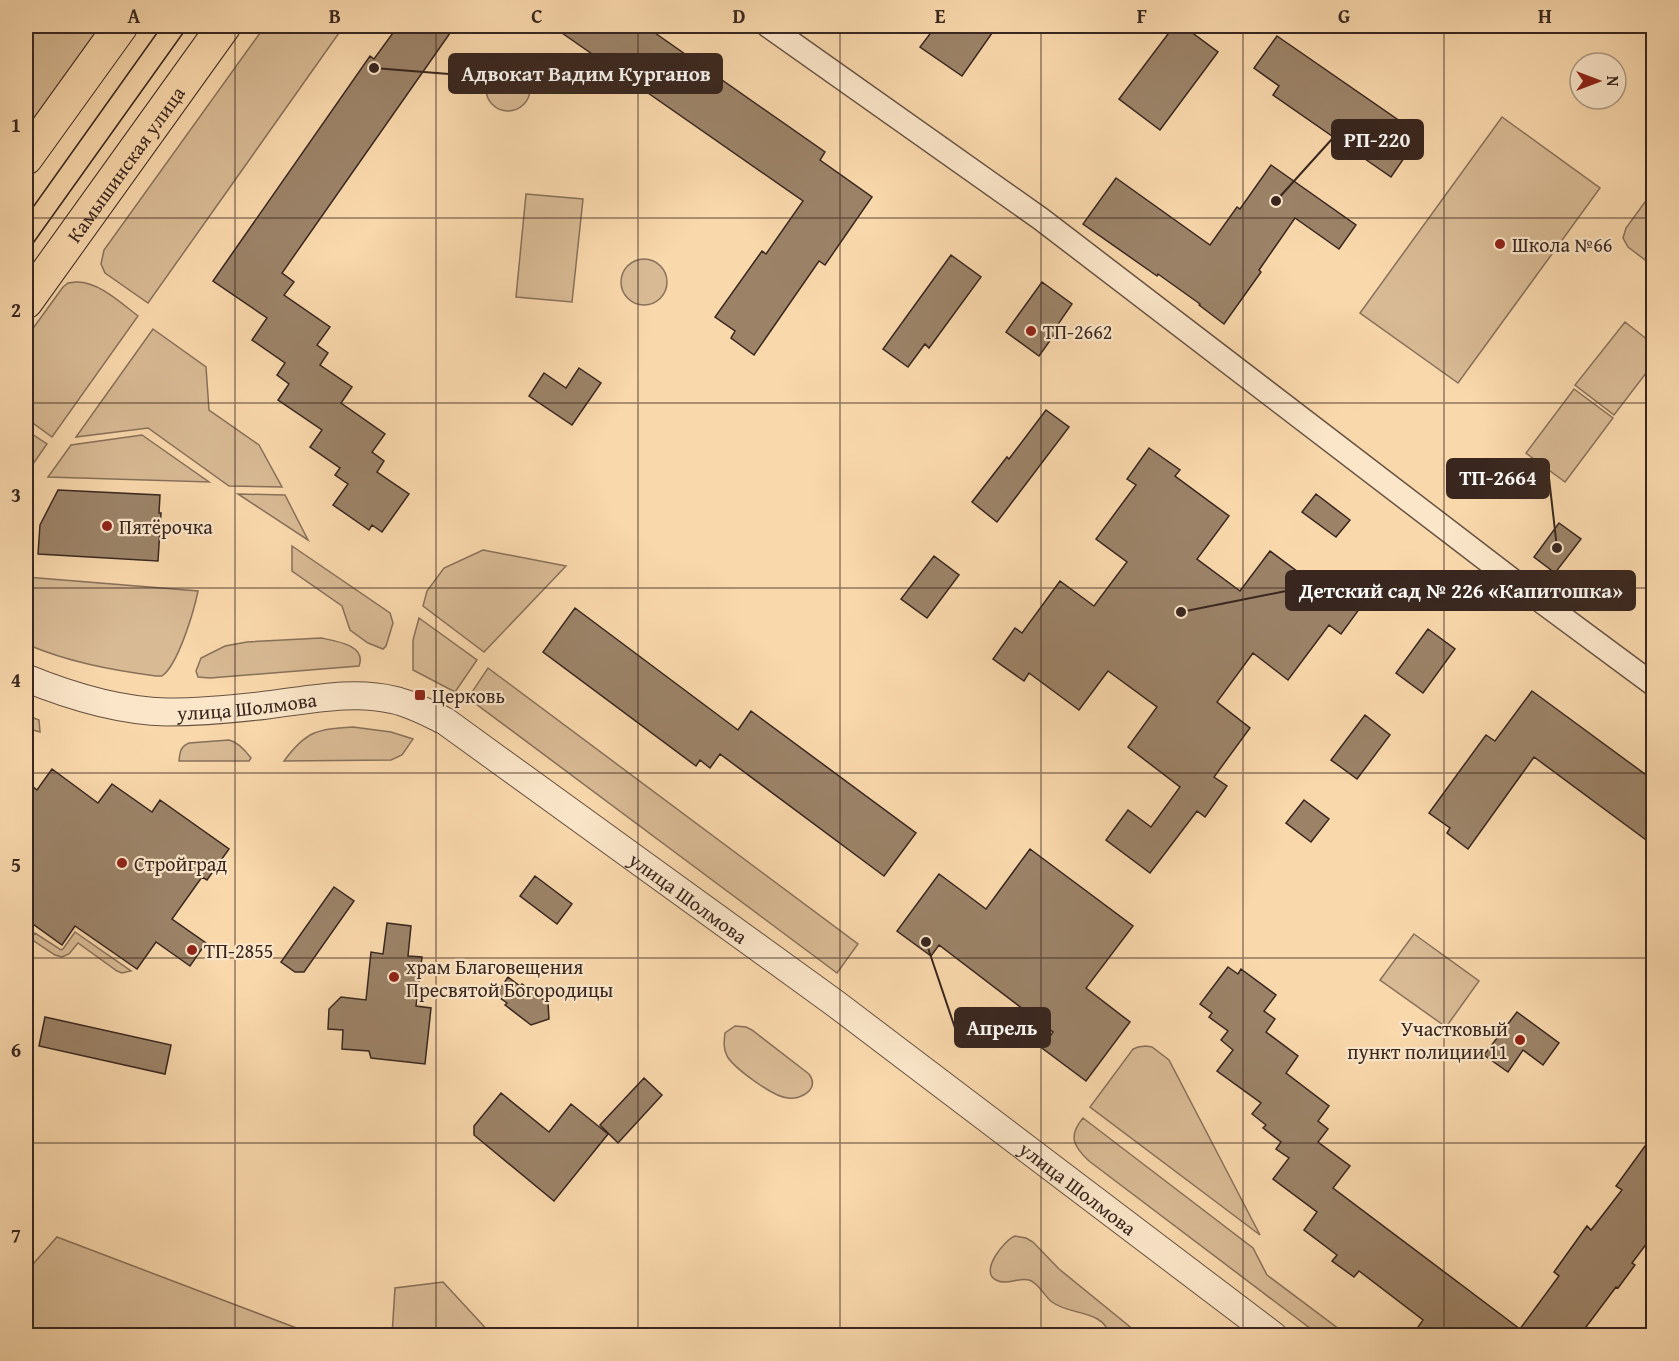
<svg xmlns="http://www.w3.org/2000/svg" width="1679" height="1361" viewBox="0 0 1679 1361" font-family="'Gentium Book Plus',serif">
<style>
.green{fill:#d8ba94;stroke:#88705a;stroke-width:1.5}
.building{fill:#9c8368;stroke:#38261f;stroke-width:1.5}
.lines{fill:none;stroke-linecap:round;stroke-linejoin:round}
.minor-casing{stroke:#685242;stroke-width:25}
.tertiary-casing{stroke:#685242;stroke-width:29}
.primary-casing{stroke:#38261f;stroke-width:35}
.minor{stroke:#fbe6c9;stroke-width:22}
.tertiary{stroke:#fbe6c9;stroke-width:27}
.primary{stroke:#f9d8ac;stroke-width:33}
.tram{stroke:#38261f;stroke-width:1.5}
.grid{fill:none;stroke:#38261f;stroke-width:1.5;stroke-opacity:0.55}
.poi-dot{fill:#8f2418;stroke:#fbe6c9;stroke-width:2}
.labels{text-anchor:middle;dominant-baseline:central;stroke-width:4.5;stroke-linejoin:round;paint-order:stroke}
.street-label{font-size:20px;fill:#38261f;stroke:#fbe6c9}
.poi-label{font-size:20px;fill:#38261f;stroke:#fbe6c9;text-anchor:start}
.leader{fill:none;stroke:#38261f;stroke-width:2}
.callout-dot{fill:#38261f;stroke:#fbe6c9;stroke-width:2}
.callout{fill:#38261f;stroke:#38261f;stroke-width:2}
.callout-label{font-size:21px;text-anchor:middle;font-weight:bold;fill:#fff}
.neatline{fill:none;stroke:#38261f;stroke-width:2}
.grid-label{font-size:20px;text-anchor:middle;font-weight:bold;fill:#38261f}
</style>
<rect width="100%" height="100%" fill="#f9d8ac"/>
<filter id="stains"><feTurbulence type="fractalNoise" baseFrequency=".00333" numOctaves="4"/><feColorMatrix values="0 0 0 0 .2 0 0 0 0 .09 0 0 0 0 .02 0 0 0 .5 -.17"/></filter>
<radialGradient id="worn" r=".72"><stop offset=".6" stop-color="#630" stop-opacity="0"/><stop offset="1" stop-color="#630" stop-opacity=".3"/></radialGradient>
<path class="green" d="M26,26H100L26,129Z
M265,26H328L339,33L148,303L105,273L101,264L104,250Z
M486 89a22 22 0 1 1 44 0a22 22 0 1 1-44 0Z
M1502,117L1600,188L1458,383L1360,313Z
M1653,191V266L1628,247L1623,238L1626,228Z
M526,194L583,199L572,302L516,297Z
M621 282a23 23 0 1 1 46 0a23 23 0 1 1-46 0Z
M76,282C98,281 121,303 138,316L52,437L26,418V338L63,287L68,283Z
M1625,322L1653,344V364L1614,415L1575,385Z
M153,329L206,367L209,410L259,445L282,487L229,486L148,428L76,437Z
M1574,389L1613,418L1565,482L1526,453Z
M26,430L47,444L26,474Z
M142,435L209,482L48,477L71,445Z
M238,494L285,495L308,540Z
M292,546L390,613L393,623L386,646L383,649L368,643L350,630L342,606L292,571Z
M483,550L566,566L484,652L423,606L427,591L444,568Z
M26,577L198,591C194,611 178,665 162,676H156C111,670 68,662 26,644Z
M419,618L477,660L455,692L413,670V640Z
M321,638C335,641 367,645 359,666L210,678L198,677L196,671L201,658L225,646L247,642Z
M488,668L858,944L837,973L468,698Z
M26,715L39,720L40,732L26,728Z
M353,727L391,732L413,739L402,755L391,760L284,761C306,731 317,729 353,727Z
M229,740C238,742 245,750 251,758L249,761H179C180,752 180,747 189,743Z
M75,932L131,971L122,973L117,971L78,943L69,954L62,957L55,955L31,939L35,933L61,950L63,949Z
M1414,934L1479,981L1446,1027L1380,980Z
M735,1026L746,1027L752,1030L809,1074C820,1089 801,1100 788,1098C773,1097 734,1068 727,1056C723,1048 724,1041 725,1033Z
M1146,1046L1152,1047L1169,1060L1260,1235L1090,1107L1133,1049L1138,1047Z
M1083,1118L1253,1248L1267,1275L1347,1335H1319L1089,1161C1073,1146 1068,1136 1083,1118Z
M1015,1236L1026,1238L1033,1242L1059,1269L1140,1335H1110C1102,1309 1071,1316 1052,1302C1044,1296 1039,1283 1029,1280C1018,1277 1007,1286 996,1280C979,1272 1004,1240 1015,1236Z
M57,1237L315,1335H37L27,1326L26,1317V1272Z
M443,1282L492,1335H392L395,1288Z"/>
<path class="building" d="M398,26H455L282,273L294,282L284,295L330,327L317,345L328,353L320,365L352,387L341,403L385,434L372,452L384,461L377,472L409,494L382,532L372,525L369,530L333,505L348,484L335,475L340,468L310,447L322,430L278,400L289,384L277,375L285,363L252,340L267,318L213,281L370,56L374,59Z
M552,26H645L825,152L820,160L872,197L825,265L819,261L754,355L731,338L735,331L715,317L762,251L766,254L803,201Z
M936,26H997L962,76L920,47Z
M1174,26H1183L1218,52L1160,130L1119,99Z
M1277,36L1420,135L1391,177L1273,95L1279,86L1254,68Z
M1271,165L1356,225L1339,249L1295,218L1259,270L1261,272L1224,324L1199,305L1200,304L1158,274L1157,276L1083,224L1116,178L1210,245L1237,207L1240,209Z
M951,255L981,277L929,348L925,344L908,367L883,349Z
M1042,282L1072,304L1054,330L1057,331L1039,356L1006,332Z
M579,368L601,383L572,425L529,396L544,373L566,388Z
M1046,410L1069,427L997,522L972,502L1007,457L1009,459Z
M1149,448L1180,470L1175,476L1229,516L1197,559L1240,591L1270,551L1325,592L1333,582L1363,604L1341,634L1329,625L1288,680L1253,653L1217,702L1250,728L1214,777L1227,786L1205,817L1197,811L1150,873L1106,840L1128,810L1151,827L1180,787L1128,747L1157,707L1108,671L1079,710L1029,673L1024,681L993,659L1015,628L1022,633L1060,581L1094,606L1127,562L1096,539L1136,485L1127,479Z
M58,490L160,495L159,513H161L158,561L38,554L40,525Z
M1316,494L1350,520L1336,537L1302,512Z
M1559,523L1581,539L1555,573L1534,557Z
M934,556L959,575L927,618L901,599Z
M575,608L738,730L751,711L916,833L884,876L720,754L710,768L700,760L696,766L543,652Z
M1428,629L1455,649L1423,693L1396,673Z
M1532,691L1653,780V845L1534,757L1468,849L1447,833L1450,828L1429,813L1486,735L1495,741Z
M1365,715L1390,735L1357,779L1331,760Z
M52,769L98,803L112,784L152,812L160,800L229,849L207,880L202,877L172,919L206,943L190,966L156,942L137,969L75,926L62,945L26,919V781L37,790Z
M1304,800L1329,819L1311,842L1286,823Z
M1030,849L1133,926L1086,988L1130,1022L1086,1081L1042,1048L1053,1032L939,945L931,956L897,931L939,874L986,909Z
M535,876L572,904L557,924L520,896Z
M334,887L354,901L304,972H295L281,962Z
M387,923L411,926L408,956L422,957L416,1006L431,1008L425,1064L371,1058L369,1051L342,1049L343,1030L328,1029L329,1009L341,997L366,1000L371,952L383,954Z
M1228,967L1238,974L1241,969L1276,995L1264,1011L1275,1019L1266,1032L1298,1056L1286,1073L1329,1106L1318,1121L1328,1129L1318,1142L1350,1166L1333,1188L1520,1329L1559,1276L1554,1272L1587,1226L1591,1230L1622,1190L1616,1186L1653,1135V1235L1632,1263L1635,1265L1618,1288L1616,1287L1580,1335H1429L1418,1327L1423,1320L1359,1271L1354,1277L1332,1261L1337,1255L1304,1230L1317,1212L1273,1179L1289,1158L1276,1149L1281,1142L1263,1128L1266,1125L1252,1114L1261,1103L1217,1071L1233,1050L1221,1040L1228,1031L1209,1017L1212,1013L1200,1004Z
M508,977L520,986L522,984L548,1003L549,1019L531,1025L505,1005L507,1003L496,995Z
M1517,1012L1559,1043L1543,1065L1523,1050L1508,1072L1484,1055Z
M45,1017L171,1045L165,1074L39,1046Z
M644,1078L662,1095L618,1143L600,1125Z
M501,1093L549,1132L571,1104L608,1134L554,1201L474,1135V1126Z"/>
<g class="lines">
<g class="minor-casing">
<path id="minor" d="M768,26L1041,219L1527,591L1654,685"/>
</g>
<g class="tertiary-casing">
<g id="tertiary">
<path id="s1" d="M26,678C70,696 119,711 167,712C200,712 234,709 267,705C309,700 353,690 394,700C412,704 428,713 445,721L836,1004L1274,1336"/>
</g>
</g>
<g class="primary-casing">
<g id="primary">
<path d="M26,158L121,26"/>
<path id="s2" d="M26,302L224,26"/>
</g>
</g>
<use href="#minor" class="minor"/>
<use href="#tertiary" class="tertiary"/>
<use href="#primary" class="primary"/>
<path class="tram" d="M26,217L162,26
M26,253L188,26"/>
</g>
<path class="grid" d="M235,26V1336M436,26V1336M638,26V1336M840,26V1336M1041,26V1336M1243,26V1336M1444,26V1336M26,218H1654M26,403H1654M26,588H1654M26,773H1654M26,958H1654M26,1143H1654"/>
<g class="poi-dot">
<circle cx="1500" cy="244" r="6"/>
<circle cx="1031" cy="331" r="6"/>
<circle cx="107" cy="526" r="6"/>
<rect x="414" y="689" width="12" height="12" rx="3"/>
<circle cx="122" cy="863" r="6"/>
<circle cx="192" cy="950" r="6"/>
<circle cx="394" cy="977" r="6"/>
<circle cx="1520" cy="1040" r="6"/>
</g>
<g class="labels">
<g class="street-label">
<text stroke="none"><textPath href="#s2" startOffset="170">Камышинская улица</textPath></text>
<text stroke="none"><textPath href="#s1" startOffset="226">улица Шолмова</textPath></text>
<text stroke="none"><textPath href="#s1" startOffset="730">улица Шолмова</textPath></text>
<text stroke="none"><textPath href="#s1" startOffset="1216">улица Шолмова</textPath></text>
</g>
<g class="poi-label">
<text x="1512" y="244">Школа №66</text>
<text x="1043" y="331">ТП-2662</text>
<text x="119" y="526">Пятёрочка</text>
<text x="432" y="695">Церковь</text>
<text x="134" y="863">Стройград</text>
<text x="204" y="950">ТП-2855</text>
<text x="406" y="966">храм Благовещения<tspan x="406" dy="23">Пресвятой Богородицы</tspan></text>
<text x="1508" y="1028" text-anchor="end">Участковый<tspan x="1508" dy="23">пункт полиции 11</tspan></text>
</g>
</g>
<path class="leader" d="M374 68L449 74M1276 201L1332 139M1557 548L1549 478M1181 612L1286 591M926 942L955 1028"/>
<g class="callout-dot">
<circle cx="374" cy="68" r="6"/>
<circle cx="1276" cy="201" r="6"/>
<circle cx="1557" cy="548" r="6"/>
<circle cx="1181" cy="612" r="6"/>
<circle cx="926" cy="942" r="6"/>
</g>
<g class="callout">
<rect x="449" y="54" width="273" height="39" rx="6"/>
<rect x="1332" y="120" width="91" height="39" rx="6"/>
<rect x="1447" y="459" width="102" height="39" rx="6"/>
<rect x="1286" y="571" width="349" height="39" rx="6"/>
<rect x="955" y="1008" width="95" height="39" rx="6"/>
</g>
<g class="callout-label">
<text x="586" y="81">Адвокат Вадим Курганов</text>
<text x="1377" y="147">РП-220</text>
<text x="1498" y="485">ТП-2664</text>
<text x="1461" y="598">Детский сад № 226 «Капитошка»</text>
<text x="1002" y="1035">Апрель</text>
</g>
<rect width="1679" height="1361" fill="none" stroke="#f9d8ac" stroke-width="66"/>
<g transform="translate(1598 81) rotate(90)"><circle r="28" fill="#fbe6c9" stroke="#ad9985" stroke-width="1.5"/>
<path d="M0-4.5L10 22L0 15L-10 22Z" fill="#8f2418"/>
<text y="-9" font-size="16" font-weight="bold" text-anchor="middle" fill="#38261f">N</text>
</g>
<rect x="33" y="33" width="1613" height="1295" class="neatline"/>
<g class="grid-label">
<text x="134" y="23">A</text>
<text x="335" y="23">B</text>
<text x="537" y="23">C</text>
<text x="739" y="23">D</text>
<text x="940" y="23">E</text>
<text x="1142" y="23">F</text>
<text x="1344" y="23">G</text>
<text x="1545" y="23">H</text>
<text x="16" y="132">1</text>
<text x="16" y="317">2</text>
<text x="16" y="502">3</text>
<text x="16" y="687">4</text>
<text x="16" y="872">5</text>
<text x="16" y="1057">6</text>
<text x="16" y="1242">7</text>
</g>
<rect width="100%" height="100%" filter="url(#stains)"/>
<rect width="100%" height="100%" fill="url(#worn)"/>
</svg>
